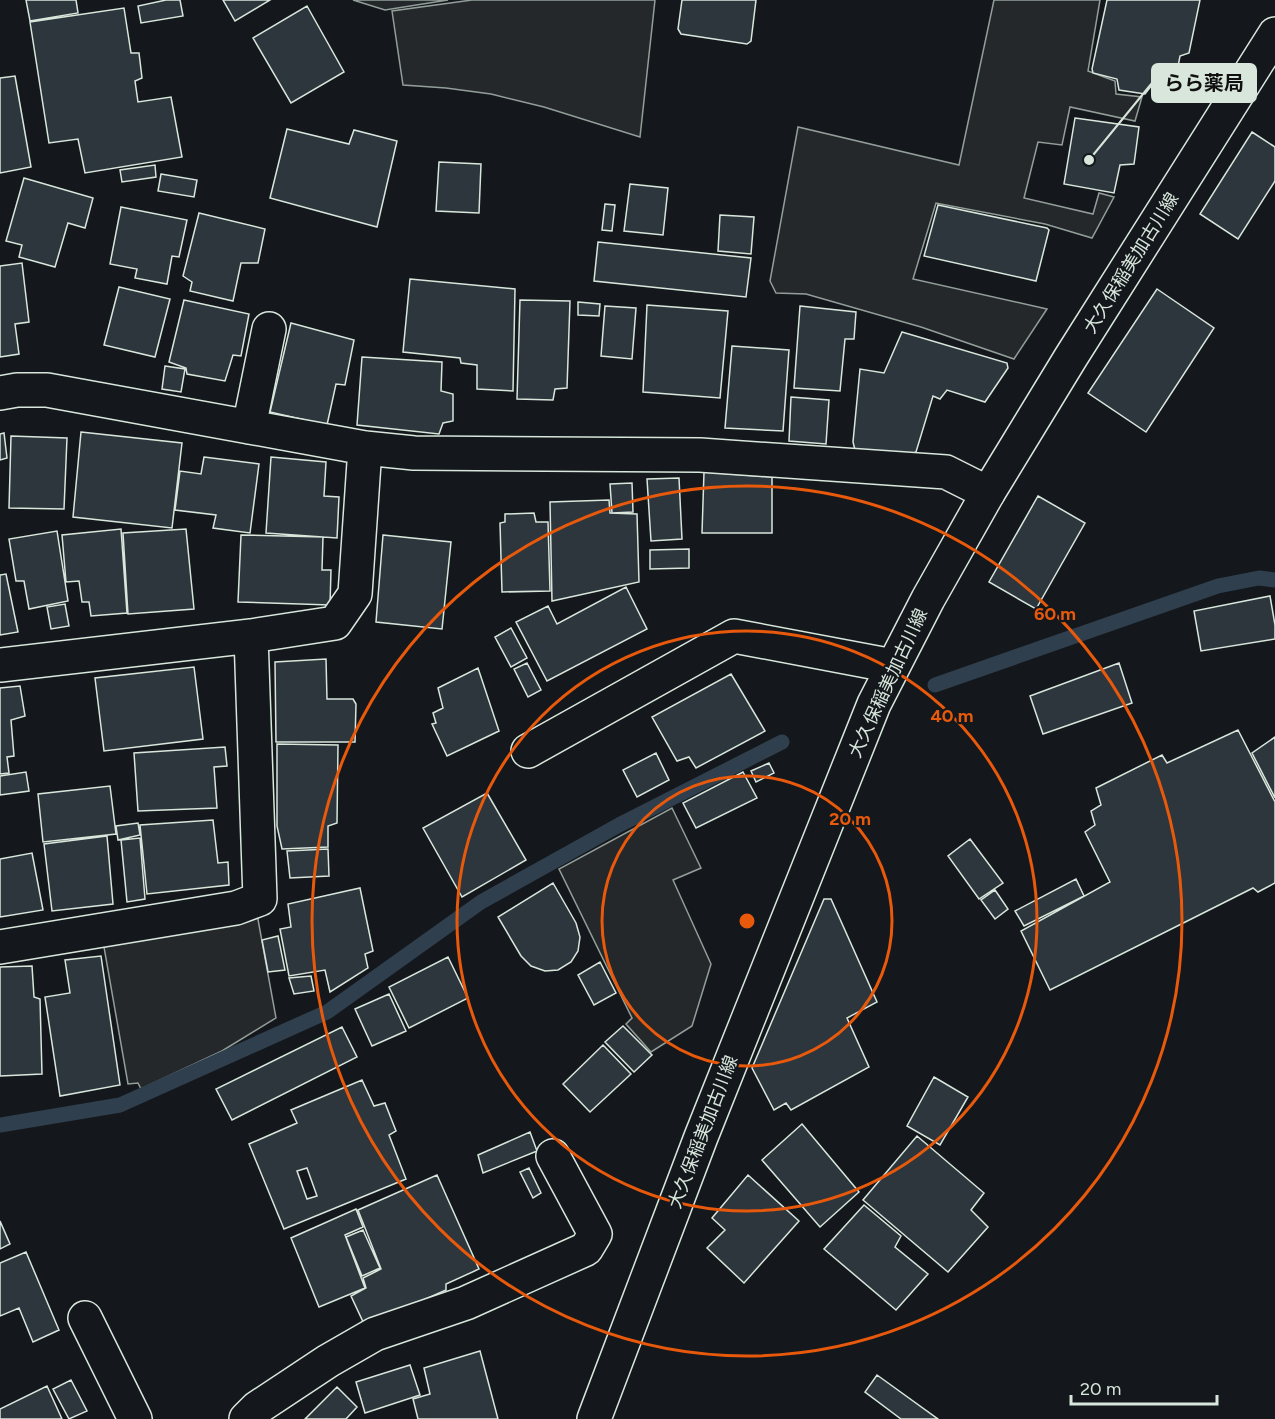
<svg xmlns="http://www.w3.org/2000/svg" width="1275" height="1419" viewBox="0 0 1275 1419" font-family="Figtree,'Noto Sans JP',sans-serif">
<style>
.parking{fill:#24282b;stroke:#939e99;stroke-width:1.5}
.lines{fill:none;stroke-linecap:round;stroke-linejoin:round}
.stream{stroke:#2f3f4d;stroke-width:15}
.building{fill:#2c363c;stroke:#d8e6dc;stroke-width:1.5;fill-rule:evenodd}
.minor-casing{stroke:#d8e6dc;stroke-width:36}
.major-casing{stroke:#d8e6dc;stroke-width:36}
.minor{stroke:#14181c;stroke-width:33}
.major{stroke:#14181c;stroke-width:33}
.ring{fill:none;stroke:#e8590c;stroke-width:3}
.labels{text-anchor:middle;dominant-baseline:central;stroke-width:4.5;stroke-linejoin:round;paint-order:stroke}
.street-label{font-size:18px;fill:#d8e6dc;stroke:#14181c}
.centre{fill:#e8590c;stroke:#14181c;stroke-width:3}
.ring-label{font-size:18px;text-anchor:middle;font-weight:bold;fill:#e8590c;stroke:#14181c;stroke-width:4.5;stroke-linejoin:round;paint-order:stroke}
.leader{fill:none;stroke:#d8e6dc;stroke-width:2}
.callout-dot{fill:#d8e6dc;stroke:#14181c;stroke-width:2}
.callout{fill:#d8e6dc;stroke:#d8e6dc;stroke-width:2}
.callout-label{font-size:20px;text-anchor:middle;font-weight:bold;fill:#111}
</style>
<rect width="100%" height="100%" fill="#14181c"/>
<path class="parking" d="M353,0H448L385,10Z
M472,0H655L640,137L544,107L491,94L446,88L403,85L392,11Z
M994,0H1100L1088,71L1115,81L1116,94L1142,97L1135,121L1070,107L1062,145L1038,142L1024,198L1093,214L1099,193L1114,197L1092,238L1045,224L936,203L913,279L1047,309L1014,359L921,327L806,294L776,293L770,281L798,127L959,165Z
M672,808L701,868L673,880L711,964L692,1026L651,1052L626,1024L632,1018L559,869Z
M257,914L276,1018L222,1051L141,1089L138,1083L128,1084L104,947Z"/>
<g class="lines">
<path class="stream" d="M935,685L1218,586L1259,578L1275,580
M0,1125L120,1105L327,1012L481,902L619,825L782,742"/>
</g>
<path class="building" d="M26,0H76L78,13L30,21Z
M166,0H180L183,16L141,23L138,6Z
M223,0H270L235,21Z
M682,0H756L751,41L747,44L681,34L678,29Z
M1107,0H1200L1189,53L1180,56L1175,82L1152,85L1145,94L1119,90L1117,79L1093,73L1092,69Z
M307,6L344,72L291,103L253,38Z
M124,8L131,53H139L142,78L135,81L138,102L171,97L182,157L85,173L78,139L49,143L30,22Z
M15,76L31,167L0,173V78Z
M1075,118L1139,127L1134,164L1120,165L1114,193L1064,184Z
M287,129L349,144L354,130L397,141L377,227L270,198Z
M1252,132L1275,147V181L1238,239L1200,214Z
M439,162L481,164L479,213L436,211Z
M155,165L156,177L122,182L120,170Z
M161,174L197,180L194,197L158,191Z
M24,178L93,198L85,228L68,223L55,267L19,257L22,245L6,241Z
M630,184L668,188L663,235L624,231Z
M605,204L615,205L612,231L602,230Z
M938,205L1047,228L1049,230L1036,281L924,256Z
M121,207L187,220L179,257L172,256L167,284L135,278L137,269L110,264Z
M199,213L265,229L258,263H241L233,301L190,291L192,282L183,276Z
M720,215L754,217L751,254L718,251Z
M598,242L751,258L746,297L594,281Z
M22,263L29,322L15,324L19,354L0,357V266Z
M410,279L515,289L513,391L477,389V365L461,363L460,358L403,352Z
M119,287L170,299L155,357L104,345Z
M1157,289L1214,328L1146,432L1088,393Z
M184,300L249,314L241,356L233,355L225,381L187,374L186,368L169,362Z
M520,300L570,301L567,388L555,389L553,400L517,399Z
M578,302L600,304L599,316L578,315Z
M647,305L728,311L720,398L643,392Z
M605,306L636,308L632,359L601,356Z
M800,306L856,312L854,339H845L840,391L794,388Z
M291,323L354,340L345,385L336,384L327,425L270,412Z
M902,332L1007,363L1008,368L985,402L947,390L940,399L933,396L916,452L909,455L855,450L853,442L860,369L884,373Z
M732,346L789,350L783,431L725,428Z
M362,357L442,362L441,391L453,394V421L443,423L439,434L357,425Z
M165,366L185,369L181,392L162,389Z
M791,397L829,400L826,444L789,441Z
M81,432L182,443L172,528L73,517Z
M4,433L7,458L0,460V434Z
M11,436L67,438L64,509L9,508Z
M204,457L259,464L250,533L213,528L216,515L175,510L180,471L201,474Z
M271,457L326,462L324,496L339,497L337,538L266,533Z
M704,472L772,477V533H702Z
M679,478L682,539L651,541L647,479Z
M632,483L633,512L612,513L610,484Z
M1038,496L1085,523L1036,609L989,582Z
M609,500L610,513L637,514L639,582L552,601L550,502Z
M534,513L536,522H548L550,591L502,592L500,523L505,522V514Z
M121,529L127,613L91,616L89,602H82L79,581L66,582L62,535Z
M186,529L194,609L128,614L123,533Z
M57,531L68,601L29,609L24,581H16L9,539Z
M241,535L323,537L322,570H331L330,605L238,602Z
M383,535L451,542L442,629L376,622Z
M689,549V568L650,569V550Z
M6,574L18,632L0,635V575Z
M626,587L647,629L547,681L516,622L548,606L557,624Z
M1270,596L1275,625V639L1201,651L1194,611Z
M65,604L69,626L51,629L47,607Z
M511,628L527,658L511,667L495,637Z
M326,659L327,699H353L356,704L355,742H276L275,662Z
M527,663L541,690L528,697L514,669Z
M1119,663L1132,703L1043,734L1030,696Z
M194,667L203,739L104,751L95,678Z
M478,668L499,731L447,756L432,724L436,723L433,713L443,708L438,688Z
M731,674L765,731L696,768L689,757L677,761L652,717Z
M20,686L25,716L11,720L14,756L7,757L9,773L0,774V688Z
M1238,730L1275,802V883L1258,892L1253,888L1050,990L1021,931L1110,882L1085,832L1095,825L1091,811L1101,805L1096,788L1162,755L1167,763Z
M1275,737V798L1252,753Z
M277,744L338,745L337,823L328,826V847L282,849L277,826Z
M225,747L227,766L214,767L217,808L138,811L134,753Z
M656,753L669,780L637,797L623,770Z
M769,763L774,773L756,782L751,771Z
M26,772L29,791L0,795V776Z
M743,772L757,798L696,828L683,803Z
M110,786L116,834L43,842L38,794Z
M487,793L526,860L462,897L423,828Z
M213,820L218,863L228,862L229,885L147,894L140,825Z
M138,823L140,835L118,840L116,826Z
M107,836L113,904L52,911L44,844Z
M140,838L145,899L127,902L121,840Z
M970,839L1003,883L979,899L948,856Z
M328,849L329,876L290,878L287,851Z
M32,853L43,910L0,917V859Z
M1076,879L1084,896L1024,926L1015,911Z
M553,883L576,923L580,937L578,951L571,962L558,970L545,971L531,966L521,956L498,917Z
M360,888L373,951L365,954L368,968L330,992L325,970L289,976L280,929L291,927L288,904Z
M995,890L1008,909L995,919L981,900Z
M824,899H831L877,1002L847,1018L869,1067L791,1110L786,1103L774,1110L752,1068Z
M278,936L285,970L268,972L262,940Z
M101,956L120,1085L60,1096L45,997L70,993L65,960Z
M448,957L468,998L409,1028L389,987Z
M600,962L616,993L594,1005L578,975Z
M32,966L34,997L40,999L42,1074L0,1076V967Z
M311,976L314,991L294,994L289,978Z
M389,994L406,1031L372,1046L355,1009Z
M623,1026L652,1055L634,1072L605,1042Z
M342,1027L357,1057L232,1120L216,1089Z
M603,1045L631,1074L590,1112L563,1084Z
M934,1077L968,1097L940,1145L907,1126Z
M362,1080L374,1106L385,1103L396,1131L389,1135L406,1179L284,1229L249,1144L297,1123L291,1110ZM307,1168L317,1196L307,1199L297,1171Z
M802,1124L859,1192L820,1227L762,1160Z
M530,1132L537,1151L483,1173L478,1155Z
M917,1136L984,1193L971,1210L988,1227L948,1272L863,1200Z
M529,1168L541,1193L533,1198L520,1172Z
M437,1175L479,1269L446,1284V1290L365,1326L351,1296L366,1288L363,1278L381,1269L358,1210Z
M748,1175L799,1221L744,1283L707,1248L725,1230L712,1218Z
M864,1205L901,1236L895,1247L928,1274L896,1310L824,1249Z
M356,1209L363,1227L345,1235L365,1288L319,1307L291,1238Z
M0,1221L10,1244L0,1249Z
M363,1230L380,1268L362,1276L346,1237Z
M26,1252L59,1330L33,1342L19,1308L0,1316V1263Z
M480,1351L498,1419H418L413,1399L430,1394L424,1368Z
M410,1365L420,1395L365,1413L356,1382Z
M877,1375L938,1419H901L865,1392Z
M71,1380L87,1411L69,1419L53,1389Z
M47,1386L62,1419H0V1409Z
M337,1387L357,1407L346,1419H305Z"/>
<g class="lines">
<g class="minor-casing">
<path id="minor" d="M0,393L17,390H47L365,448L414,453L700,455L946,472L988,493
M249,427L269,329
M0,665L251,636L335,623L355,594L365,448
M528,751L734,636L893,666
M0,947L236,908L260,899L251,636
M85,1318L135,1419
M246,1419L257,1408L328,1361L375,1334L466,1303L586,1249L595,1234L553,1156"/>
</g>
<g class="major-casing">
<path id="major" d="M594,1419L701,1137L874,704L928,599L988,493L1071,357L1275,34"/>
</g>
<use href="#minor" class="minor"/>
<use href="#major" class="major"/>
</g>
<g class="ring">
<circle cx="747" cy="921" r="145"/>
<circle cx="747" cy="921" r="290"/>
<circle cx="747" cy="921" r="435"/>
</g>
<g class="labels">
<g class="street-label">
<text transform="translate(1131 263) rotate(-58)">大久保稲美加古川線</text>
<text transform="translate(888 683) rotate(-65)">大久保稲美加古川線</text>
<text transform="translate(703 1132) rotate(-69)">大久保稲美加古川線</text>
</g>
</g>
<circle cx="747" cy="921" r="9" class="centre"/>
<g class="ring-label">
<text x="1055" y="620">60 m</text>
<text x="952" y="722">40 m</text>
<text x="850" y="825">20 m</text>
</g>
<path class="leader" d="M1089 160L1152 83"/>
<circle class="callout-dot" cx="1089" cy="160" r="6"/>
<rect class="callout" x="1152" y="64" width="104" height="38" rx="6"/>
<g class="callout-label">
<text x="1204" y="90">らら薬局</text>
</g>
<path d="M1071 1395v9h146v-9" fill="none" stroke="#d8e6dc" stroke-width="3"/>
<text x="1080" y="1395" font-size="18" fill="#d8e6dc" stroke="#14181c" stroke-width="4.5" paint-order="stroke">20 m</text>
</svg>
